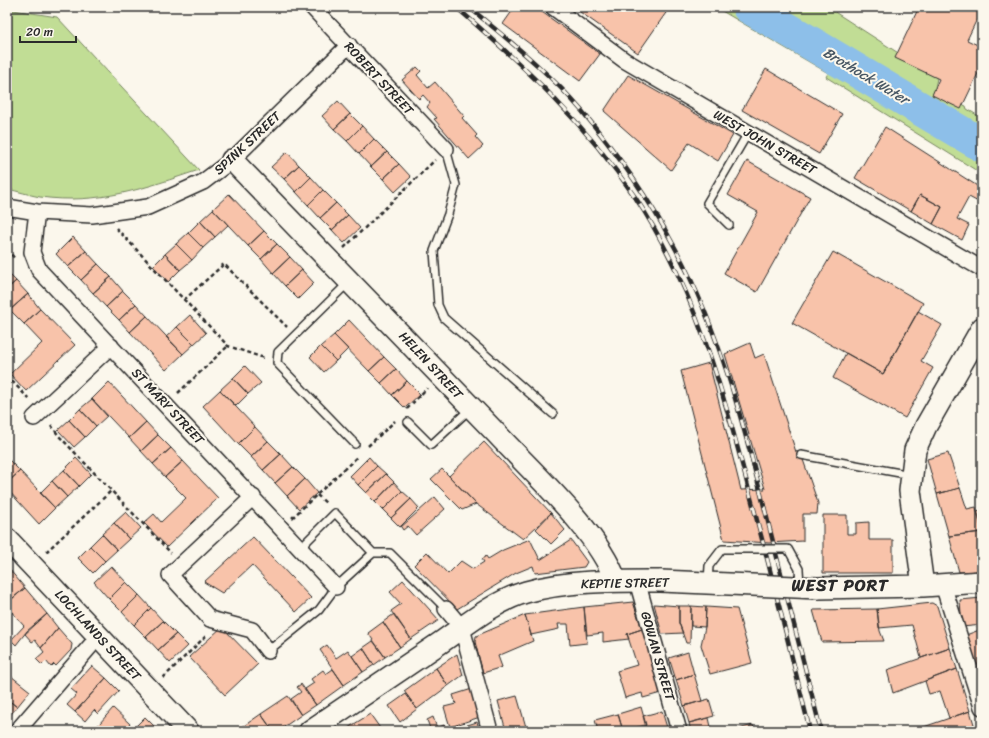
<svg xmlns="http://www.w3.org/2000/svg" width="989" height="738" viewBox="0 0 989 738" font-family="Sriracha,sans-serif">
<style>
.green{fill:#c1dd95;stroke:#768460}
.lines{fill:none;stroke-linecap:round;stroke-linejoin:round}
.river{stroke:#8dbfe9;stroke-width:34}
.building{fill:#f8c3aa;stroke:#2b2b2b}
.lane-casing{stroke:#2b2b2b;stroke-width:10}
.street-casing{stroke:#2b2b2b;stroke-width:18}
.secondary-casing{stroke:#2b2b2b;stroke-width:24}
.path{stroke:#2b2b2b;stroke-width:2.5;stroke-dasharray:4 3;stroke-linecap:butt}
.lane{stroke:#fbf7ec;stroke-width:7}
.street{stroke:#fbf7ec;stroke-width:15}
.secondary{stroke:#fbf7ec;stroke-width:21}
.rail-casing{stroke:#2b2b2b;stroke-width:4.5}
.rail{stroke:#fbf7ec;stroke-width:3;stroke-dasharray:9;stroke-linecap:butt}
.lane-bridge-casing{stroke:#2b2b2b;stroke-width:10;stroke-linecap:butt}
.secondary-bridge-casing{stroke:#2b2b2b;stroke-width:24;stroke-linecap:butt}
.lane-bridge{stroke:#fbf7ec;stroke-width:7}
.secondary-bridge{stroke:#fbf7ec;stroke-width:21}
.labels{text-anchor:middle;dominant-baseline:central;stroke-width:4;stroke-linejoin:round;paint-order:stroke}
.street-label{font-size:13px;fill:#2b2b2b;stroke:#fbf7ec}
.water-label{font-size:14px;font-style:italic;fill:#485764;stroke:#fbf7ec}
.district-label{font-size:17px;font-weight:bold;letter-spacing:1px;fill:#2b2b2b;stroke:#fbf7ec}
</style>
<rect width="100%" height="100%" fill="#fbf7ec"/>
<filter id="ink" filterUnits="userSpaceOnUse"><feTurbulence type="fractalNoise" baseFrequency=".025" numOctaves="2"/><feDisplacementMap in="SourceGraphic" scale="8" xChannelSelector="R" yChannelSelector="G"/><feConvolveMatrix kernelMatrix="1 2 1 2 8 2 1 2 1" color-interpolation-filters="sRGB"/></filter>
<g filter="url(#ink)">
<path class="green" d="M715,7H827L937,78L934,93L966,106L967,109L982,118V174L826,77L828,73Z
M7,9L57,17L199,170C145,188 99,205 40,197C29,195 18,191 7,189Z"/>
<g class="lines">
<path class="river" d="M749,7C828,52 904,100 982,145"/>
</g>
<path class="building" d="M515,7H535L600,54L580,81L503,24Z
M573,7H670L638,53Z
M919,7H982V24L976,21L967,40L982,47V65L961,109L932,95L939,79L895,58Z
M417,67L421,71L417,75L428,88L435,82L464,116L462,118L477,135L475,137L483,146L469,159L434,119L437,118L427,107L430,103L423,95L419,99L402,80Z
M766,69L842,114L819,154L742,110Z
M628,75L733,135L718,161L689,143L671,170L604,111Z
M338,101L350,114L334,129L322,116Z
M350,114L362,126L347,141L334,129Z
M362,126L374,139L359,154L347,141Z
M885,127L982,189V204L969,197L957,219L969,225L962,240L933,224L942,207L920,195L911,211L855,178Z
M374,139L387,152L371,167L359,154Z
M287,152L299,165L284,179L271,167Z
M387,152L399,164L383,179L371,167Z
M747,161L810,197L757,292L724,273L758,212L728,195Z
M399,164L411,177L395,192L383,179Z
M299,165L311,177L296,192L284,179Z
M311,177L323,190L308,205L296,192Z
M323,190L336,203L320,218L308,205Z
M229,194L264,231L248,246L213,209Z
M920,195L942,207L933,224L911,211Z
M336,203L348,215L332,230L320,218Z
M213,209L228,225L215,237L200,221Z
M348,215L360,228L344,243L332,230Z
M200,221L215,237L203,248L188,233Z
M264,231L277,244L261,259L248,246Z
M188,233L203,248L192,260L176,244Z
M73,237L86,251L68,267L56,254Z
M176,244L192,260L180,270L165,254Z
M277,244L290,257L273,273L261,259Z
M86,251L98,264L81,280L68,267Z
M833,252L923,303L883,374L792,323Z
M165,254L180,270L168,282L153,266Z
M290,257L302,270L285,286L273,273Z
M98,264L111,277L93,293L81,280Z
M302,270L314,283L298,299L285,286Z
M7,272L16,281L7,289Z
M111,277L123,291L106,307L93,293Z
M16,281L28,294L10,310L7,307V289Z
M123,291L136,304L119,320L106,307Z
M28,294L40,309L24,324L10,310Z
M136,304L147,316L130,332L119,320Z
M40,309L75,345L26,391L10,374L42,343L24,324Z
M918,311L942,325L921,361L933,368L905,418L833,378L846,353L883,374Z
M190,315L206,333L194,344L177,327Z
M147,316L183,354L166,370L130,332Z
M349,320L384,357L369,371L334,335Z
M177,327L194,344L183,354L166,337Z
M334,335L348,349L336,361L321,346Z
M750,343L755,358L764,354L796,452L800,451L818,503L817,514H803V541L769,543L724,540L681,371L709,363L741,490L765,489L725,354Z
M321,346L336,361L324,372L310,357Z
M384,357L396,369L381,383L369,371Z
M245,366L261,383L248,394L233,378Z
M396,369L407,381L392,395L381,383Z
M233,378L248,394L236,406L220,390Z
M407,381L420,394L405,408L392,395Z
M109,382L146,422L129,438L92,399Z
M220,390L255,427L238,444L203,406Z
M92,399L107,416L96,426L80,409Z
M80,409L96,426L85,437L69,420Z
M69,420L85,437L74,447L58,430Z
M146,422L158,435L141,451L129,438Z
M255,427L268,441L251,457L238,444Z
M158,435L171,448L153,464L141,451Z
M268,441L281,454L263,470L251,457Z
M484,442L551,513L523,539L476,504L449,476Z
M171,448L183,461L165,477L153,464Z
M948,453L960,488L937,494L927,459Z
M281,454L293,467L275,483L263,470Z
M369,457L377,466L358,485L350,476Z
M76,458L91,474L79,486L64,470Z
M8,459L20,471L7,483V460Z
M183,461L218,498L167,547L144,523L154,514L161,522L186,498L165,477Z
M377,466L386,474L366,493L358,485Z
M978,466H982V481Z
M293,467L305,479L287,496L275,483Z
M442,469L449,476L476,504L462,510L431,479Z
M64,470L79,486L67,497L52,481Z
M20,471L55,508L39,524L7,489V483Z
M386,474L394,482L375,502L366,493Z
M305,479L317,493L299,509L287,496Z
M52,481L67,497L55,508L40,493Z
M394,482L402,491L383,510L375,502Z
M960,488L967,509L976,507L982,532L949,536L937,494Z
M402,491L411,499L391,518L383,510Z
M435,497L445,509L416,535L408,526L403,530L401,527Z
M411,499L419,508L400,527L391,518Z
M982,510V529L977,511Z
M126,512L141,528L129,539L114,523Z
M551,513L565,530L551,544L536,529Z
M823,515H847V534H856V523L869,522V540H893V573H823Z
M114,523L129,539L117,550L102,534Z
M982,532V571L959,572L949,536Z
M102,534L117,550L105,561L90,546Z
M253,537L311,598L296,612L252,565L222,593L204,582Z
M530,539L540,560L571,540L587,562L584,567L535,573L533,566L516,573L457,609L414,565L427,552L448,574L461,561L473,569L484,562L482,559L486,556L488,559L503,550Z
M90,546L105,561L93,573L78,558Z
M111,566L126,582L109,599L94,582Z
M9,569L25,588L7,603V570Z
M403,580L439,620L411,639L391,611L401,604L390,592Z
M126,582L139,595L122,612L109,599Z
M25,588L47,614L27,631L16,645L11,640L24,626L9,609L7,611V603Z
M139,595L151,608L134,625L122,612Z
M982,598V625L962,627L960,600Z
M633,602L642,629L627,634L629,639L603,642V633L587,635L584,607Z
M932,603L937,606L950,648L921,658L912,625L879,628L877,609Z
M654,604L679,606V623L683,633L662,634Z
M679,606H691L690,643H686L679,623Z
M691,606L706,607L705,627L691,626Z
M584,607L587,643L570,645L568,624H558L559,629L531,635L525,615Z
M706,607L737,609L752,663L710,674L701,645L705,627Z
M151,608L163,621L146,637L134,625Z
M877,609L880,631L884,641L822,642L813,610Z
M47,614L58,628L41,648L35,640L32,642L25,634Z
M394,614L411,639L400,647L383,622Z
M525,615L533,641L498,656L502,667L483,673L475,642L476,636Z
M163,621L176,634L158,650L146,637Z
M383,622L400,647L385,657L368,633Z
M222,627L258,664L225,695L189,657Z
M58,628L72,644L71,650L56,666L54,664L51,667L46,661L42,665L36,659L44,652L41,648Z
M642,629L661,693L643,698L642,693L625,698L617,671L637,665L627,634Z
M982,629V678L966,635Z
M176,634L188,646L170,663L158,650Z
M373,641L385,657L374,665L363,648Z
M327,645L336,658L348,650L363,672L344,685L320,650Z
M363,648L374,665L363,672L352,656Z
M950,648L957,669L893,693L887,670Z
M688,652L694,674L676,680L669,658Z
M457,654L463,675L448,686L436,668Z
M92,666L106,678L75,712L67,705L77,694L71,689Z
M436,668L448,686L417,709L404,691Z
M333,669L344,685L316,705L305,689L314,683L311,679L323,670L326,674Z
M957,669L970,711L949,718L940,691L929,694L925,681Z
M694,674L702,701L684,706L676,680Z
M11,676L30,691L17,707L7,699V680Z
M106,678L119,691L98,714L94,710L85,721L75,712Z
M301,684L316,705L301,715L291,699L301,692L297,687Z
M472,689L480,717L450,727L444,707L456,704L453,695Z
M406,694L417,709L400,722L389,706Z
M288,696L301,715L278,731H273L261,714Z
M517,696L526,727L506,731L498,701Z
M7,699L17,707L7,719Z
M709,699L714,716L689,723L684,706Z
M641,707L646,725L623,731L618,714Z
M113,708L130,724L124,731H93Z
M662,711L668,731H647L643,716Z
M970,711L976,731H912Z
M261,714L273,731H238V730Z
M370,714L382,731H344L351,726Z
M618,714L623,731H598L595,720Z
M145,717L158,730L157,731H131Z
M433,717L437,728L444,725L446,731H431L427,720Z
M709,718L712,731H691L689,723Z
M477,722L480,731H448Z
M753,725L755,731H731Z"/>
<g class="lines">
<g class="lane-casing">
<path id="lane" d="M446,149L456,185L448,214L434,251L438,305L444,318L553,414
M729,225L707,203L748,133
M349,282L278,352L277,363L355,444
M408,422L431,445L470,409
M801,455L911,475
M373,553H390L446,609
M268,651L319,610L336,587L373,553L335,513L300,548"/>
</g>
<g class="street-casing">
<path id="street" d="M312,7L446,149
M553,7L624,60L982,269
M7,207L37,212L92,215L148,207L203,182L232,160L349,45
M37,212L32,252L39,270L336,587
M34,418L111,346
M253,497L170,575L210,619L252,630L268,651
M637,581L679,731
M943,585L982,707
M446,609L462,628L490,731
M17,731L99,636"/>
</g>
<g class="secondary-casing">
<path id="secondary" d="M232,160C320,251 409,342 497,434C535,475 597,530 616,581
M7,539L188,731
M923,586L910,491L915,450L926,426L982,328
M817,588L923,586L982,582
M310,731C353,702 397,672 440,643C466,625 495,601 526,592C569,580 617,581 661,581"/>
</g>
<path class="path" d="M116,228L228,346L264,358
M344,248L435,160
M7,249L15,259
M184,300L224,264L287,327
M7,376L30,400
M178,393L228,346
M407,409L427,388
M51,425L59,436L171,553
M368,446L395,421
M317,495L327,504
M292,518L357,457
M46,552L111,491
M163,678L207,635"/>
<use href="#lane" class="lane"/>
<use href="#street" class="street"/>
<use href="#secondary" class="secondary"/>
<g class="rail-casing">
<path id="rail" d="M456,7C523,65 585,123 635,197C695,287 724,394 751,498C772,575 791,653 810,731
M469,7C508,40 549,72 582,111C616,152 648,197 673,244C719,328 743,422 766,514C784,586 803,659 821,731"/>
</g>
<use href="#rail" class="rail"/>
<g class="lane-bridge-casing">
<path id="lane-bridge" d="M708,582L709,566L722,549H788L799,569L800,585"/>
</g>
<g class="secondary-bridge-casing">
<path id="secondary-bridge" d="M661,581L817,588"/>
</g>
<use href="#lane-bridge" class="lane-bridge"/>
<use href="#secondary-bridge" class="secondary-bridge"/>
</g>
</g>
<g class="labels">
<g class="street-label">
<text transform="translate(379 78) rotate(47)">ROBERT STREET</text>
<text transform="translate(765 142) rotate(30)">WEST JOHN STREET</text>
<text transform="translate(247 143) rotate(-43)">SPINK STREET</text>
<text transform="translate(431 365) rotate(47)">HELEN STREET</text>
<text transform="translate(168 406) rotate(47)">ST MARY STREET</text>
<text transform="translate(625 583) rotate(-1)">KEPTIE STREET</text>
<text transform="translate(98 635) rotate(47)">LOCHLANDS STREET</text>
<text transform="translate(658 656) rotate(74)">GOWAN STREET</text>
</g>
<g class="water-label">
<text transform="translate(866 76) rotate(31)">Brothock Water</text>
</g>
<g class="district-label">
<text x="840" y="585">WEST PORT</text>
</g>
</g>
<rect width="989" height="738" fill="none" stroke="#fbf7ec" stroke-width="24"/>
<rect x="12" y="12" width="965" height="714" fill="none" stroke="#2b2b2b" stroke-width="1.5" filter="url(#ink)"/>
<path d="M20 36v6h56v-6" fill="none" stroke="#2b2b2b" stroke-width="2"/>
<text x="26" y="36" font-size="12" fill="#2b2b2b" stroke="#fbf7ec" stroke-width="3" paint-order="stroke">20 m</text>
</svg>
